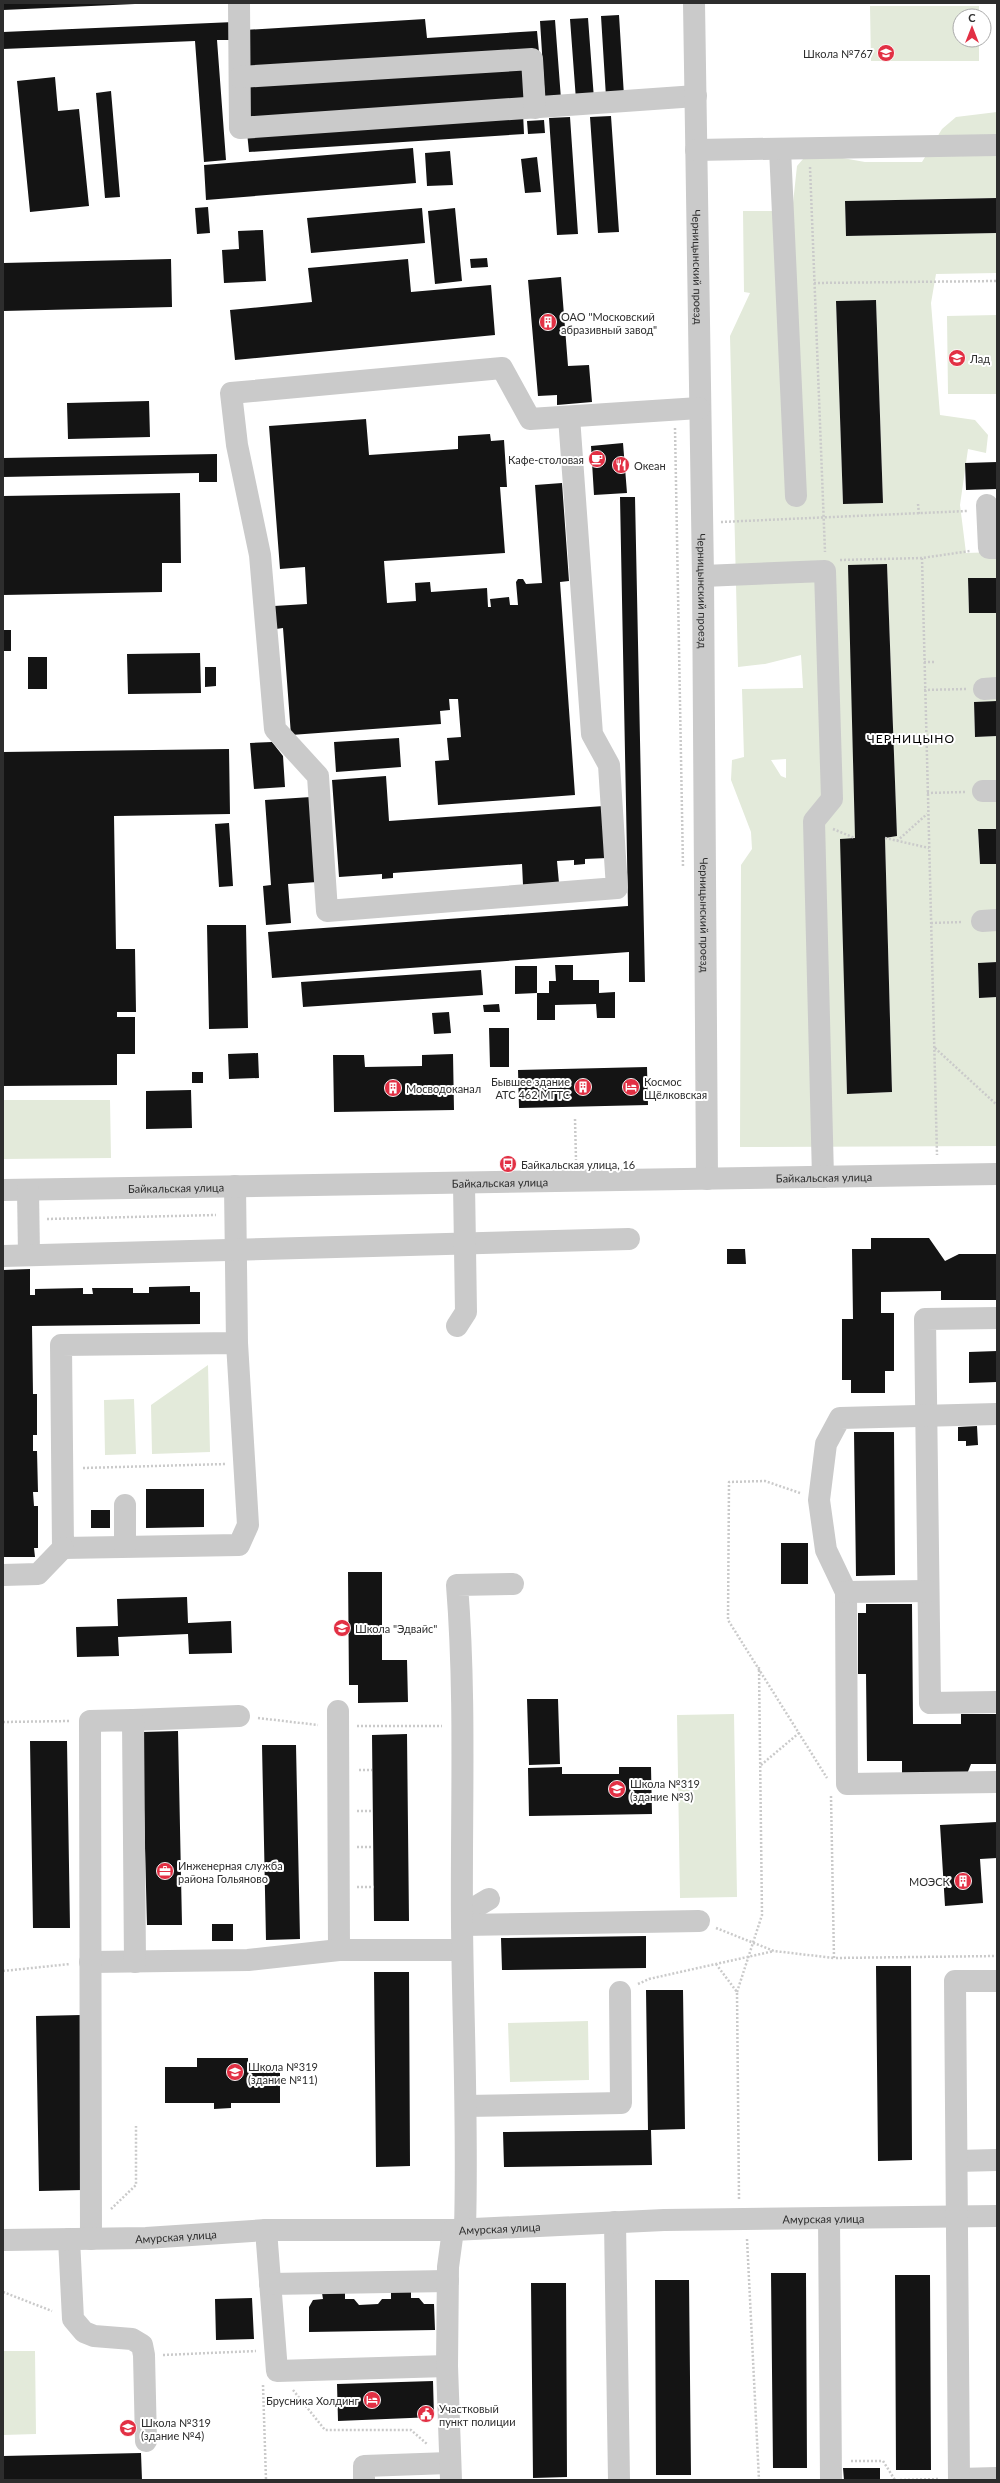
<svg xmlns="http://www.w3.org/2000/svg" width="1000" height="2483" viewBox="0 0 1000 2483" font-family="Lato,sans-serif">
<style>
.green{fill:#e3eada;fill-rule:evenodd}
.building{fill:#141414}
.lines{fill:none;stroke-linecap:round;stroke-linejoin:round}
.path{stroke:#cacaca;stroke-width:2.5;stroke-dasharray:2 2;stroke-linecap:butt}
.minor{stroke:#cacaca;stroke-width:22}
.labels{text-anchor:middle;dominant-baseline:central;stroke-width:4;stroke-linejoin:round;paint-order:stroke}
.poi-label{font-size:11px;fill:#2d2d2d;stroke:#fff;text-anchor:start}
.street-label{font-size:11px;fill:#2d2d2d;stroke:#fff}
.neighbourhood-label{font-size:12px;letter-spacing:1px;fill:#000;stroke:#fff}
</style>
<rect width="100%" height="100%" fill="#fff"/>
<path class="green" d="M870,6H979V16H960V40H979V61H871Z
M997,112V198L845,201L846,236L997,233V273L936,274L931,303L940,415L975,420L988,435L986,453L968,449L960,505L966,553L997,552V578L968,579L969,613H997V701L974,702L975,737L997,736V829L978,830L980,864H997V962L978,963L979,998L997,997V1146L740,1147L741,865L752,849L751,832L731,780L732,760L744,757L742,689L803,688L801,655L765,664L738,667L730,336L750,293L744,292L743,211H773L793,203L797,166L809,152L865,162H922L942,129L956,117ZM876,300L883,503L843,504L836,301ZM849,565H887L897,836L885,838L892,1092L847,1094L841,839L855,838ZM786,759V778L781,776L771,760Z
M997,315V394H948L947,316Z
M3,1100H110L111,1158L3,1159Z
M208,1365L210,1452L152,1454L151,1405Z
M134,1399L136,1454L105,1455L104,1400Z
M734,1714L737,1897L680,1898L677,1715Z
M588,2021L589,2080L510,2082L508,2023Z
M3,2351H35L36,2434L3,2435Z"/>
<path class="building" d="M3,3H135V4L3,10Z
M619,15L624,96L606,97L601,16Z
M588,18L594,99L576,100L570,19Z
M425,19L427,38L537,31L539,52L247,71L244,30Z
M555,20L561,99L545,100L540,21Z
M234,22L235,40H217L226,160L204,162L195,41L3,49V32Z
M523,68L525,102L250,119L248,86Z
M55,77L58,111L79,109L89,206L30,212L17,81Z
M111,91L120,197L105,198L96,93Z
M523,113L524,134L249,152L247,132Z
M611,116L619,232L598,233L590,117Z
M570,117L578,234L557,235L549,118Z
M544,120L545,133L528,134L527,121Z
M413,148L416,183L206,200L204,165Z
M450,151L453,185L427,186L425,153Z
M537,157L541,192L525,193L521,159Z
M997,198V233L846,236L845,201Z
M208,207L210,233L197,234L195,208Z
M422,208L425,243L311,253L307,218Z
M455,208L462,281L435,284L428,211Z
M263,230L266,281L224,283L222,250L239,249L238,231Z
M487,258L488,267L471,268L470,259Z
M171,259L172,307L3,311V263Z
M408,259L411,292L491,285L495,335L235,360L230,310L312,302L308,268Z
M561,277L568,366L589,365L592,402L557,405V395L538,396L528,280Z
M876,300L883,503L843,504L836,301Z
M149,401L150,437L68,439L67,403Z
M366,419L369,455L458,449V436L490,434L491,441L504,440L507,487H500L505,553L384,561L387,603L416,601L415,583L430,582L431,592L487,588L488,607H491L490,599L509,597L510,605H518L516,582L518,579H523L526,584L542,583L535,485L562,483L569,581L560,582L575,795L438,805L435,761L449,760L447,738L461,737L458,699H449L450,710L440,711L441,724L291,735L283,628L276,629L274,606L307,604L305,567L280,569L269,426Z
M623,443L627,493L594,495L591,446Z
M217,454V482H199V473L3,477V458Z
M997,462V489L966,490L965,463Z
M180,493L181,563H162V592L3,595V496Z
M620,497H635L645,982H629V952L272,978L268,932L628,906Z
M887,564L897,836L885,838L892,1092L847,1094L840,839L855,838L848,565Z
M968,578H997V613H969Z
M3,630H11V651H3Z
M200,653L201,693L128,694L127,654Z
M28,657H47V689H28Z
M205,667H216V686L205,687Z
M997,701V736L975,737L974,702Z
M399,738L401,767L336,772L334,742Z
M272,742L283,756L285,787L254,789L250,743Z
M229,749L230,814L114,816L116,949H135L136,1012H117V1017H135V1054H117V1085L3,1086V752Z
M386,776L389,821L604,806L607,858L585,859V864L574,865V860L557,861L559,883L523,885L522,864L393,873V878L382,879V874L339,877L332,780Z
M311,797L317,882L288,884L291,923L266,925L263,886L271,885L265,800Z
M229,823L233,886L219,887L215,824Z
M978,829H997V864H980Z
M207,925H246L248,1028L209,1029Z
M997,962V997L979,998L978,963Z
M555,965H573V980H599V993L615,992V1018H597L596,1004L555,1005V1020H537V993H549V981H556Z
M515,966H537V993L515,994Z
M481,970L483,995L303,1007L301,982Z
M499,1004L500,1012H484L483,1005Z
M449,1012L451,1033L434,1034L432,1013Z
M489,1028H509V1067H490Z
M258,1053L259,1078L229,1079L228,1054Z
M453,1054L454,1110L334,1112L333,1055H364L365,1067L422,1066V1055Z
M647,1067L648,1105L519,1108L518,1070Z
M192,1072H203V1083H192Z
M191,1090L192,1128L146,1129V1091Z
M871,1238H929L945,1261L959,1254H997V1300H941V1291L881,1292V1313H894V1371H885V1393H851V1380H842V1319H853L852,1249H871Z
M727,1249H745L746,1264H727Z
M30,1269V1295H35V1289L83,1288V1294H93L92,1288H133V1293H149V1287L190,1286V1292H200V1324L32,1326L33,1394H37V1435H33V1451H37L38,1492H33L34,1506H38V1548H34L35,1557H4L3,1270Z
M997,1351V1382L969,1383V1352Z
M977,1426L978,1445L966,1446V1441H958V1427Z
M854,1432H894L895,1575L856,1576Z
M146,1489H204V1527L146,1528Z
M91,1510H110V1528H91Z
M781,1543H808V1584H781Z
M348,1572H382V1660H407L408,1702L358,1703V1685H349Z
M187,1597L188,1623L231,1621L232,1653L189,1654L188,1634L118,1637L119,1656L77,1657L76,1627L118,1626L117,1599Z
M866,1604H912L913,1724H961V1714H997V1764H971L965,1779L902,1780V1761H867L866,1674H858V1613H866Z
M527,1699H558L560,1764L529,1765Z
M178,1731L182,1925H147L142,1732Z
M407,1734L409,1921H374L372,1735Z
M30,1741H67L70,1928H33Z
M262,1745H296L300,1939L266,1940Z
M562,1767V1774H619V1767H651L652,1814L529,1816L528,1768Z
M997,1822V1858L980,1859L983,1903L945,1906L940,1825Z
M212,1924H233V1941H212Z
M646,1936V1968L502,1970L501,1938Z
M876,1966H911L912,2160L878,2161Z
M374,1972H409L410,2166L376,2167Z
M646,1990H683L685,2129L651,2130L652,2165L504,2167L503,2132L648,2130Z
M81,2015L83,2190L39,2191L36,2016Z
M197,2058H248V2067H280V2103H231V2108L214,2109V2103H165V2067H197Z
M771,2273H806L807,2468H773Z
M895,2275H930L931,2470H896Z
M655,2280H689L691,2475H656Z
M531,2283H566L567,2477L533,2478Z
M411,2291V2298H419L424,2304H434L435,2330L309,2332V2307L313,2300L323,2299L322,2293L345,2292V2299H354L359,2305L378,2304L382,2299H391V2292Z
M252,2298L254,2339L216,2340L215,2299Z
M433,2381L434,2417L338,2421L337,2384Z
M141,2453L142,2480H3V2456Z
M843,2468H880V2480H844Z"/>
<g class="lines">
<path class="path" d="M810,167L825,552
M814,283L997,281
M675,428L683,867
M918,504L919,514
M721,522L967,511
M922,558L937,1155
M840,560L922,558L970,551
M924,662H936
M924,690L966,689
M927,793L965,792
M833,829L855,838
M885,838L929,848
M897,841L927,814
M931,923L963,922
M935,1048L997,1105
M575,1119L576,1160
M47,1219L216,1215
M83,1468L226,1464
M800,1493L765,1481L729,1482L728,1620L827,1778
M258,1718L318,1725
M3,1722L70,1721
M357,1726H442
M761,1765L799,1733
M359,1770H372
M831,1796L834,1958L997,1956
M357,1811H373
M357,1847H373
M357,1887H374
M716,1928L774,1951L834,1958
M716,1964L737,1992L739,2199
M3,1971L70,1964
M638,1984L649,1979L774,1951
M737,1992L762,1915L759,1667
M111,2209L136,2185V2126
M747,2239L759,2480
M3,2292L52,2311
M163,2355L256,2351
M263,2385L266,2480
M293,2390L325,2430H411L427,2444
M851,2461H883L895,2480
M900,2480L939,2479"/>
<g class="minor">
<path d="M239,3L240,128L696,96"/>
<path id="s1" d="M694,3L703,576L707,1179"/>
<path d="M240,77L532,59L535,108"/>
<path d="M780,149L796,496"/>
<path d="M696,150L997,145"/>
<path d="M569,417L592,734L609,765L617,888L327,911L318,776L275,729L260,555L237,445L231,393L502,368L530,419L699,408"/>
<path d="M987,505L989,548H997"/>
<path d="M703,576L825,571L832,799L814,821L823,1177"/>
<path d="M984,689L997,688"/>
<path d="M983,791H997"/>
<path d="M982,921L997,920"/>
<path d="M235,1186L237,1343L248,1525L239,1545L63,1548L61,1345L237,1343"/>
<path id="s2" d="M3,1190L997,1174"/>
<path d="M28,1190L29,1255"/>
<path d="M3,1256L629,1239"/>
<path d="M997,1318L925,1319L930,1703L997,1702"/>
<path d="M457,1326L466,1312L464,1184"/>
<path d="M997,1414L840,1418L826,1444L819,1500L826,1550L846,1592L847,1784L997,1782"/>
<path d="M125,1505V1546"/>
<path d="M3,1575L38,1574L63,1548"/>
<path d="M846,1592L928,1591"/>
<path d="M338,1711L339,1950"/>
<path d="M133,1720L239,1716"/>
<path d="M462,1915L489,1899"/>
<path d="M462,1925L699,1921"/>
<path d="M90,1962L248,1960L339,1950H462"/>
<path d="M466,2106L621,2103L620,1992"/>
<path d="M957,2161L997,2160"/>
<path d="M829,2218L831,2480"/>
<path d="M615,2222L619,2480"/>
<path d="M465,2228C468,2127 463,2026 462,1924C461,1812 466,1697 457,1585L513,1584"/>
<path d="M266,2230L277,2371L447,2366"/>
<path d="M69,2239L73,2319L84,2332L94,2336L132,2339L142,2345L144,2355L146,2441"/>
<path d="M91,2239L90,1721L133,1720L135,1962"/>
<path id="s3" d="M3,2240L146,2238L266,2230H453L664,2220L997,2216"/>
<path d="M270,2284L448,2281"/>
<path d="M959,2479L997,2478"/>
<path d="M364,2480V2466L449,2463"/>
<path d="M451,2480L447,2366L448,2267L453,2230"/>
<path d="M959,2480L955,1981H997"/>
</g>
</g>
<defs>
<g id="school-disc" transform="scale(0.9)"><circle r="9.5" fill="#e23044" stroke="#fff"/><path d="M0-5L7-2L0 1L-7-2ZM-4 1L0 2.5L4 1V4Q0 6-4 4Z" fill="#fff"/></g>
<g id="building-disc" transform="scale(0.9)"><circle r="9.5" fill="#e23044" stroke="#fff"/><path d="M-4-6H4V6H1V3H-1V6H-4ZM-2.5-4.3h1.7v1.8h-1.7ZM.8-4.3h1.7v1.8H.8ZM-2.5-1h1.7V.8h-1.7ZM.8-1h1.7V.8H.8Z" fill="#fff"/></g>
<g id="cafe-disc" transform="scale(0.9)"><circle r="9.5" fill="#e23044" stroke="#fff"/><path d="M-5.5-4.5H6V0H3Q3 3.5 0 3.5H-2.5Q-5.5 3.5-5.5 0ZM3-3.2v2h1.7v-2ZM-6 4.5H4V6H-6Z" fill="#fff"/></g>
<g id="restaurant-disc" transform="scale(0.9)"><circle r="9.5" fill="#e23044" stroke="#fff"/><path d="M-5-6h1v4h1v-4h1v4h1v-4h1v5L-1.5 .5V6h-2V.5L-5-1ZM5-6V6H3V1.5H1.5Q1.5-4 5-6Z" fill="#fff"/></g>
<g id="hotel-disc" transform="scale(0.9)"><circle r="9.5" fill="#e23044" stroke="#fff"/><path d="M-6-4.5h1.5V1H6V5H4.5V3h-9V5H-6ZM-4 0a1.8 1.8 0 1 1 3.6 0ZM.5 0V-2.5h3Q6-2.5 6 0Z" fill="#fff"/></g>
<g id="bus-disc" transform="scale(0.9)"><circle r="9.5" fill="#e23044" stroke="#fff"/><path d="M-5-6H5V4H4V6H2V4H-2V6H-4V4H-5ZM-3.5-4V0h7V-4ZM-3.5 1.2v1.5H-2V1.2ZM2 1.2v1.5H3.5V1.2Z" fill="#fff"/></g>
<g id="office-disc" transform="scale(0.9)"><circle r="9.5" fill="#e23044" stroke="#fff"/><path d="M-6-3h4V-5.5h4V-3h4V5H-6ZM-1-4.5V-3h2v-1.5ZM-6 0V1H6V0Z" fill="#fff"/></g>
<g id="civic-disc" transform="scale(0.9)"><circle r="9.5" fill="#e23044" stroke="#fff"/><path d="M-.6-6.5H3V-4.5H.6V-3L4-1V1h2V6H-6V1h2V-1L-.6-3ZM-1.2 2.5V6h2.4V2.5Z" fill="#fff"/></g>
</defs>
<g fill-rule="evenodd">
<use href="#school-disc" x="886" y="53"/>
<use href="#building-disc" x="548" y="322"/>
<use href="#school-disc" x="957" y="358"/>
<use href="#cafe-disc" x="597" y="459"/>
<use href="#restaurant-disc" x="621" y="465"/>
<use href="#building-disc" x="583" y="1087"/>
<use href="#hotel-disc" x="631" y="1087"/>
<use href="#building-disc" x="393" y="1088"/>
<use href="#bus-disc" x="508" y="1164"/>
<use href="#school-disc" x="342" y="1628"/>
<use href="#school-disc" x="617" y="1789"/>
<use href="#office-disc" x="165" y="1871"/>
<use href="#building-disc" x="963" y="1881"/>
<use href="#school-disc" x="235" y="2072"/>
<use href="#hotel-disc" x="372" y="2400"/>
<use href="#civic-disc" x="426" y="2414"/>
<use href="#school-disc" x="128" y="2428"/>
</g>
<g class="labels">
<g class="poi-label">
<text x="873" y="53" text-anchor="end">Школа №767</text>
<text x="561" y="316">ОАО "Московский<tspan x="561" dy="13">абразивный завод"</tspan></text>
<text x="970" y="358">Лад</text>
<text x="584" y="459" text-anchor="end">Кафе-столовая</text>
<text x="634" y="465">Океан</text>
<text x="570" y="1081" text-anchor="end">Бывшее здание<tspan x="570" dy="13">АТС 462 МГТС</tspan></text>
<text x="644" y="1081">Космос<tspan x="644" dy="13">Щёлковская</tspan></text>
<text x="406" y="1088">Мосводоканал</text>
<text x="521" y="1164">Байкальская улица, 16</text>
<text x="355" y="1628">Школа "Эдвайс"</text>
<text x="630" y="1783">Школа №319<tspan x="630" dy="13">(здание №3)</tspan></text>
<text x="178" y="1865">Инженерная служба<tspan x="178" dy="13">района Гольяново</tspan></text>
<text x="950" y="1881" text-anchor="end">МОЭСК</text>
<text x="248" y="2066">Школа №319<tspan x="248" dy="13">(здание №11)</tspan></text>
<text x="359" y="2400" text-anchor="end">Брусника Холдинг</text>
<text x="439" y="2408">Участковый<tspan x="439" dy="13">пункт полиции</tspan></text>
<text x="141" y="2422">Школа №319<tspan x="141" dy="13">(здание №4)</tspan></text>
</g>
<g class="street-label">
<text stroke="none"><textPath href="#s1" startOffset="264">Черницынский проезд</textPath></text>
<text stroke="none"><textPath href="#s1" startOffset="588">Черницынский проезд</textPath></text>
<text stroke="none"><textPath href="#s1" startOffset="912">Черницынский проезд</textPath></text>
<text stroke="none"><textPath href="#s2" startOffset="821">Байкальская улица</textPath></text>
<text stroke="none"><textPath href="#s2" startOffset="497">Байкальская улица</textPath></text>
<text stroke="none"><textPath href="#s2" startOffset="173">Байкальская улица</textPath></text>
<text stroke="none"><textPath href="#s3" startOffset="821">Амурская улица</textPath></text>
<text stroke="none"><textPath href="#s3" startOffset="497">Амурская улица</textPath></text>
<text stroke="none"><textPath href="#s3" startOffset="173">Амурская улица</textPath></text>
</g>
<g class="neighbourhood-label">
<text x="911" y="738">ЧЕРНИЦЫНО</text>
</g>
</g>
<rect width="1000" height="2483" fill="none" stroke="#2d2d2d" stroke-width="8"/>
<g transform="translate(972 28)"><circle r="19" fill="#ffffff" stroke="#ababab"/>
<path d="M0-3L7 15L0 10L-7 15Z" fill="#e23044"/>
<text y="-6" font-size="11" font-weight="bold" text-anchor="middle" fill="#2d2d2d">С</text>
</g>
</svg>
